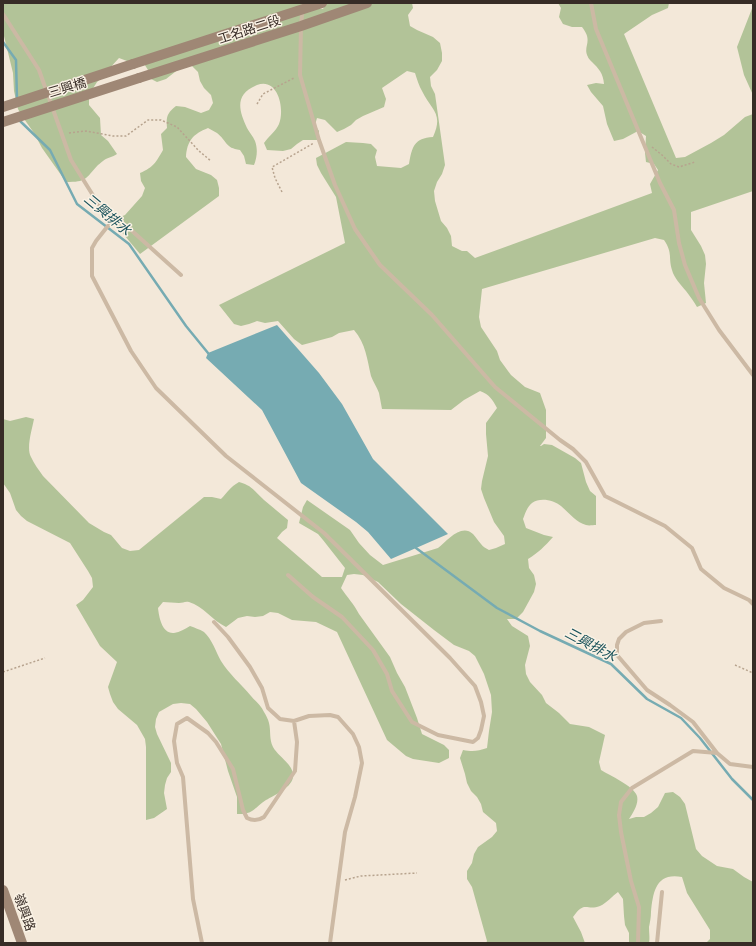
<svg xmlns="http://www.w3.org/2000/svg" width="756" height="946" viewBox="0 0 756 946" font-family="'Open Sans','Noto Sans TC',sans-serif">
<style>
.green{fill:#b2c398}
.water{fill:#76abb2}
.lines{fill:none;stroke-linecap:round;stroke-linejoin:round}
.stream{stroke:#76abb2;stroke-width:2.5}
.path{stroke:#b7a38e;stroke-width:1.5;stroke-dasharray:2 2;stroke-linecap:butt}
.lane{stroke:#ccb9a4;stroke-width:4}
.secondary{stroke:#9f8775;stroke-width:10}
.secondary-bridge{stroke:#9f8775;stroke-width:10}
.labels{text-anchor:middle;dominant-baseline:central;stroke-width:3;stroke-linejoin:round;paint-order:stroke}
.street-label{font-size:13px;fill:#372c26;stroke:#faf2e5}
.water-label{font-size:14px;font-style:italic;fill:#19525b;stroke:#faf2e5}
</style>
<rect width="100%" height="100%" fill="#f3e8d9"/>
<path class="green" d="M3,3H310L314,8L323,9L326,3H412L413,8L408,15L410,26L417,30L433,37L440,43L442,53V61L437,70L430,77L431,86L435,94L445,165L442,174L437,182L434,191L435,201L441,221L447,228L451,236L452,246L462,251H467L475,258L652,193L650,184L658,170L654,164L646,162L645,153L646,136L638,131L623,139L614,141L607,124L603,106L591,92L587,85L596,83L604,84C603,73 599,69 592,62C591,61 588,58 588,57C582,46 594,42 582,27H572L563,24L559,17L561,8L558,3H669L668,8L652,15L624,34L676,158L685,157L711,143L724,135L745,117L753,114V191L691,212V230L701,246L705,255L706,264L704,283L706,303L697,307C694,302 690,296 686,291C681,285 674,278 672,270C668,257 673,253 664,240L655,238L482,289L479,317L481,327L497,351L500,360L511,375L525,387L540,393L546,410V438L540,446H541L544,444L552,445L575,458L581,463L586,482L590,491L596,496V525C593,525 589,526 586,525C576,522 569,513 561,506C554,500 540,497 532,503C527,507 525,514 523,519L526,528L544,535L553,537C545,546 538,553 528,559L529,568L534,575L536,584L534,592L523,612L516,619H507L512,626L528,636L530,646L525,665L526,674L530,682L542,695L546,703L559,713L570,724L589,727L605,735L599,762L601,770C609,775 634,786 637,796C639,804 633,813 629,819L636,817H644L651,813L658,807L665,793L673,792L680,797L685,804L696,849L702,856L717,866L733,869L744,877L753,882V943H706L710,939V930L687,893L682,877C656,872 653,892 651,912C651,917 650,922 649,927C649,933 650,938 649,943H629V933L625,925L624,916L623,899L618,892C612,896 607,903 600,906C586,911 585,900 573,917L581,932L585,943H486L487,941L472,887L467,879V871L472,863L474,854L478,847L492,837L497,831L496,823L483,812L481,804L477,797L471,791L467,783L465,774L460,758L463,750C473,752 478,751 487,748L489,731L492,712L491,695L484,674L475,656L469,651L454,645L434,630L401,604L378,582L363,575L354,574L347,575L341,588C347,597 354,604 359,614L390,657L397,673L405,687L417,718L422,734L444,745L449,750V758L439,763L413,759L406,756L387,740L337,632L316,622L292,620L278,613L270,612L263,616L255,617L247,616L238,618L226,627C213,621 203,606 189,602C185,601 183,603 179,603C174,603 168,602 163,602L158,608C159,617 162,634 174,633C180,632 185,629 190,626C195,628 199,629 204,632C212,639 216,652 221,661C229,674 241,684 251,696C255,701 261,705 264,712C266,715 268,719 269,723C271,731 269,739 273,747C278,756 292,764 293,774C295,786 275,795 266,800C255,807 253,815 237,814V797L228,771L221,744L207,722L196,709L190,704L181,703L173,704L159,712L156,719L155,727L157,734L171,763V772L167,778L165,785L164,793L167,809L154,818L146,820V747L145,739L137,725L118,709L113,702L110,694L108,687L117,662L100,646L76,605L83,600L93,587L92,578L88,571L70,543L27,521L21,516L16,510L10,493L3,483V419L10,421L26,417L34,419C32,430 26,448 31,457C34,464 39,470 43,476L89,523L104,532L111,535L122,548L130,551L139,550L204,497H212L221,499C228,492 230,487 239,482C253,486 254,491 264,500C272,507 280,513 288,520L287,528L282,532L277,538L322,577H342L345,568L323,540L318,534L299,523L303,507L307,500L350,530L359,543L370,555L383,565L438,548C447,541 461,523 473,534C476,537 478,541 481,544C483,547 486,548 489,550L496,548L505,544L504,536L494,522L484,498L481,489L482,481L488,456L486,434V423L497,408C492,399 490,395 480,391L464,400L451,410L382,409C381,404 380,398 379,393C377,387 373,382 371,376C367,359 366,344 354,330L339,333L332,337L302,345L294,339L278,321L265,323L257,321L249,324L241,326L234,324L219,305L345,243L336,197L321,173L317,165L316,158L346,142L363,143L371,144L377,150L375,157L377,166L401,168L409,164C412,147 414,138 433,137C444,113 431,110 422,91C419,86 417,79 415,73L407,71L382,88L386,99L384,107L363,116L356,120L351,125L344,129L337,132L325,120L317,118L315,125L319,131V140H303L297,144L291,149L283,151L267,150L264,143C269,136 276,131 279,124C285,109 278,77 257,85C235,94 238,109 247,128C249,132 253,136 255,141C258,149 257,158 254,165L246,164L244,156L240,150C225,148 227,141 217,133C214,131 211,130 208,128C193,134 187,141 186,157L196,169L211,175L217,180L219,188V196L140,254L115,224L118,218L125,215L142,196L145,188L141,181L140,173C154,167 156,162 163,150L161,134L167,128C166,117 167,113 176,106L185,107L201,113L209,110L213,103L211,95L204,88L200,81L198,72L192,66L184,65L166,79L157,82L149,78L148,70L143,62L127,61L119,58L108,70L103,77L97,82L92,90L89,97V105L100,118L101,135L108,141L117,154C113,157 106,158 103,161C101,162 100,164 98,165C85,179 87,182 66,182L42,148L34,133L22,116L18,109L14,91L13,73L3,32Z
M753,6V95L744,75L737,47Z"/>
<path class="water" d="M277,325L319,373L342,404L373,459L448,534L391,559L368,532L356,522L301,483L262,410L206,358L208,353Z"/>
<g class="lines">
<path class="stream" d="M3,42L16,60L17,100
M19,120L50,150L77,204L129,244L186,326L208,353
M416,548L497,608L540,631L611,664L647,699L681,718L700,738L732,779L753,800"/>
<path class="path" d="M257,104L263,94L294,78
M69,133L86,131L113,136H126L148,120H161L177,127L199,151L211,161
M652,147L662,155L671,164L679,167L695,162
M282,192L275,178L272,167L314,143
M735,665L753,673
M3,672L45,658
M345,880L361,876L417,873"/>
<path class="lane" d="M303,3L301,26L300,75L319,140L335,185L355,229L380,265L432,315L495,387L560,440L573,449L586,462L605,496L665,526L692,548L701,569L724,588L749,600L753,604
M591,3L596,29L660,183L674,210L679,243L685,265L699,298L719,330L753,375
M3,14L39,70L71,160L99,205L131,230L181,275
M112,215L111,222L96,241L92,248V276L131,351L156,388L226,456L324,533L450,658L475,686L481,702L484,716L481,730L478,738L473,742L438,735L412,722L392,691L387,674L373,650L342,617L313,597L288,575
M661,621L644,623L626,632L619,639L617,645V655L647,690L670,705L693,722L717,753L730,764L753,767
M214,622L228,637L250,667L262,688L268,708L280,719L294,721L309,716L330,715L338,717L353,734L359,747L362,763L355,797L345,832L330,943
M202,943L193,899L183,777L177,763L174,741L177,724L187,718L208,733L216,742L233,769L243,810L247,818C253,821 258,821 264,817L295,771L297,742L294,721
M638,943L639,907L631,881L621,832L619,815L621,802L632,788L693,751L717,753
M657,943L662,892"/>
<path class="secondary" d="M133,64L322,3
M139,78L301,26L367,3
M3,890L22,943"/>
<path class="secondary-bridge" d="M3,107L133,64
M3,122L139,78"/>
</g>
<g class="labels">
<g class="street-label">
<text transform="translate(249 29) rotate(-18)">工名路二段</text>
<text transform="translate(67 87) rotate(-17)">三興橋</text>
<text transform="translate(25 912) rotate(70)">嶺興路</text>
</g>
<g class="water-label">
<text transform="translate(108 214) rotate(40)">三興排水</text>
<text transform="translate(591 644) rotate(28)">三興排水</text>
</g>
</g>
<rect width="756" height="946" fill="none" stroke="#372c26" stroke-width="8"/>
</svg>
